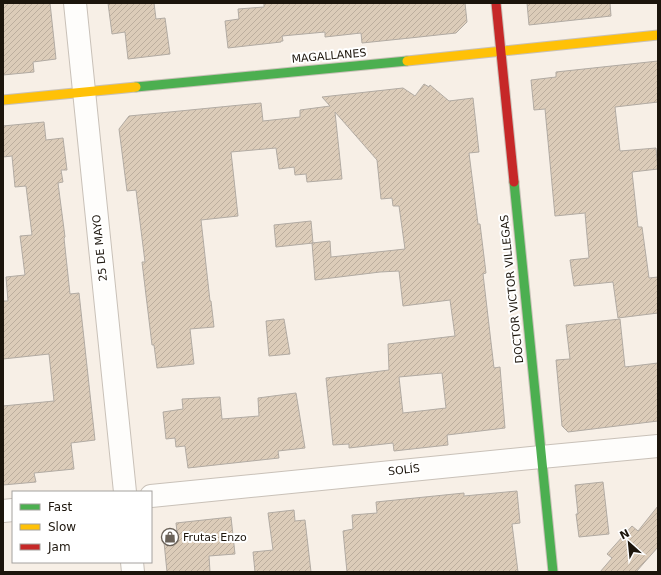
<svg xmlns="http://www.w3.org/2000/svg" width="661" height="575" viewBox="0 0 661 575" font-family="'DejaVu Sans',sans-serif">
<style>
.building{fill:url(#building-hatch);stroke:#b2aba3;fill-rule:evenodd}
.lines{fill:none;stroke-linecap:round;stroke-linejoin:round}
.street-casing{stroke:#c9c1b8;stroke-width:24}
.fast-casing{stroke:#c9c1b8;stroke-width:11}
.slow-casing{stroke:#c9c1b8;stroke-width:11}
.jam-casing{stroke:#c9c1b8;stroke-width:11}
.street{stroke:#fefdfb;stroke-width:22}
.fast{stroke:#4caf50;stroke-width:9}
.slow{stroke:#ffc107;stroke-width:9}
.jam{stroke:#c62828;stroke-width:9}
.labels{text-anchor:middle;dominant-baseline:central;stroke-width:4;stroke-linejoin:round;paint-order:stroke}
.street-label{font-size:11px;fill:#1c150c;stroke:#fff}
.poi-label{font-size:11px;fill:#1c150c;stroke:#fff;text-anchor:start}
</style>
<defs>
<pattern id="building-hatch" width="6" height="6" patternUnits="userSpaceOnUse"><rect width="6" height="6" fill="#dcccb9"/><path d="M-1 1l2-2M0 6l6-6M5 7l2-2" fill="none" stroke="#bcae9e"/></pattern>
</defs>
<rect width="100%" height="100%" fill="#f7efe6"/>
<path class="building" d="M3,3H50L56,59L33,62L34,72L3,75Z
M108,3H154L156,19L165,18L170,54L128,59L125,32L112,34Z
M264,3H465L467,22L456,33L410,38L362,43L361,33L325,37V32L282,36L283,41H281V42L228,48L225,21L239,19L238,9L264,7Z
M527,3H610L611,16L529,25Z
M658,61V102L615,107L620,151L656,148L658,169L632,172L638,227H642L649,278L658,277V313L618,318L613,282L574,286L570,260L589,258L585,213L555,216L545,109L534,110L531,80L556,77V72Z
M424,84L429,87L430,85L449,101L473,98L479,152L469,153L478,224H480L486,273L483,274L494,368L500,367L505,428L447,435L448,445L394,451L393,443L349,448V444L333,445L326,378L389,370L388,344L455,336L450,300L403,306L399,271L380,272L315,280L312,243L330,241L331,257L405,249L399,206H393L392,198L381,199L377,160L335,112L342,179L307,182L306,174L295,175L294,167L279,169L276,148L231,152L238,216L201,220L210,301H211L214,327L190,329L194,364L157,368L154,345H152L142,262H145L136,190L127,191L119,129L129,116L261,103L263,121L300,117V110L330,106L322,97L403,88L415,96ZM442,373L446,408L403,413L399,377Z
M44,122L46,140L63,138L67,170H61L63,182L58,183L65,237L64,238L70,294L79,293L95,440L71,443L74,469L34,473L36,482L3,485V406L54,401L49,354L3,359V301H8L6,277L25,275L20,236L32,235L26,186L15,187L12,156L3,157V126Z
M311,221L313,243L276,247L274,225Z
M284,319L290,354L269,356L266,321Z
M620,319L625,367L658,363V421L568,432L562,426L556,360L570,359L566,325Z
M296,393L305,448L278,451L279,458L188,468L185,446L176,447L175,438L166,439L163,412L183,409L182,399L220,397L222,419L259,416L258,398Z
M603,482L609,534L579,537L576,514H578L575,485Z
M517,491L520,523L512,524L518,572H347L343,531L353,529L352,515L377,513L376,502L464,493V496Z
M658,506V547L636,572H600L612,558L607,554L632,526L638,531Z
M294,510L295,521L305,520L311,572H255L253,552L273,550L268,513Z
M231,517L235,554L209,556L210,572H167L164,542L178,541L176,523Z"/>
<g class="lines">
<g class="street-casing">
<path id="street" d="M75,3L125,492
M151,496L541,457L658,446
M3,511L13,510
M132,562L133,572"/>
</g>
<g class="fast-casing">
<path id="fast" d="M136,87L407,61
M514,182L553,572"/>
</g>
<g class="slow-casing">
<path id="slow" d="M407,61L658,35
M3,100L136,87"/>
</g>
<g class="jam-casing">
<path id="jam" d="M496,3L514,182"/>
</g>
<use href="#street" class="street"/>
<use href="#fast" class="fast"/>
<use href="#slow" class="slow"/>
<use href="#jam" class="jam"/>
</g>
<defs>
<g id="shop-ring" transform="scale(0.9)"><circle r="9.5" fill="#fff" stroke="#696158" stroke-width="1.5"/><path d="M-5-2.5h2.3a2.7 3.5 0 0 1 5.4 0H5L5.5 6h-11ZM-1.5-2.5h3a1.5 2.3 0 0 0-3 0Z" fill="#696158"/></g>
</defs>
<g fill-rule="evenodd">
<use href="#shop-ring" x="170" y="537"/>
</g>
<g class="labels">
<g class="street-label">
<text transform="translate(329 56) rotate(-5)">MAGALLANES</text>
<text transform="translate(100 248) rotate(-96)">25 DE MAYO</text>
<text transform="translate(512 289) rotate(-96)">DOCTOR VICTOR VILLEGAS</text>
<text transform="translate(404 470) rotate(-6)">SOLÍS</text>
</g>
<g class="poi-label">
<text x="183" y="537">Frutas Enzo</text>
</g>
</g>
<rect width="661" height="575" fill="none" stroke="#1c150c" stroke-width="8"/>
<rect x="12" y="491" width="140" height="72" fill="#ffffff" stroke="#a4a19e"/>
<rect x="20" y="504" width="20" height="6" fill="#4caf50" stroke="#a4a19e"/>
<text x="48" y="511" font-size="12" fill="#1c150c">Fast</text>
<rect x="20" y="524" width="20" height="6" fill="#ffc107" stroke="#a4a19e"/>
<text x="48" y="531" font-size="12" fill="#1c150c">Slow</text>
<rect x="20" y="544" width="20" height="6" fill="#c62828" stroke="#a4a19e"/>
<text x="48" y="551" font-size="12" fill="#1c150c">Jam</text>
<g transform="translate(629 543) rotate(333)" stroke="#ffffff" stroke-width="3" paint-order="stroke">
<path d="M0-3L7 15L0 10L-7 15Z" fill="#1c150c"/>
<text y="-6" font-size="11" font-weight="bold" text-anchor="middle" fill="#1c150c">N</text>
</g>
</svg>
